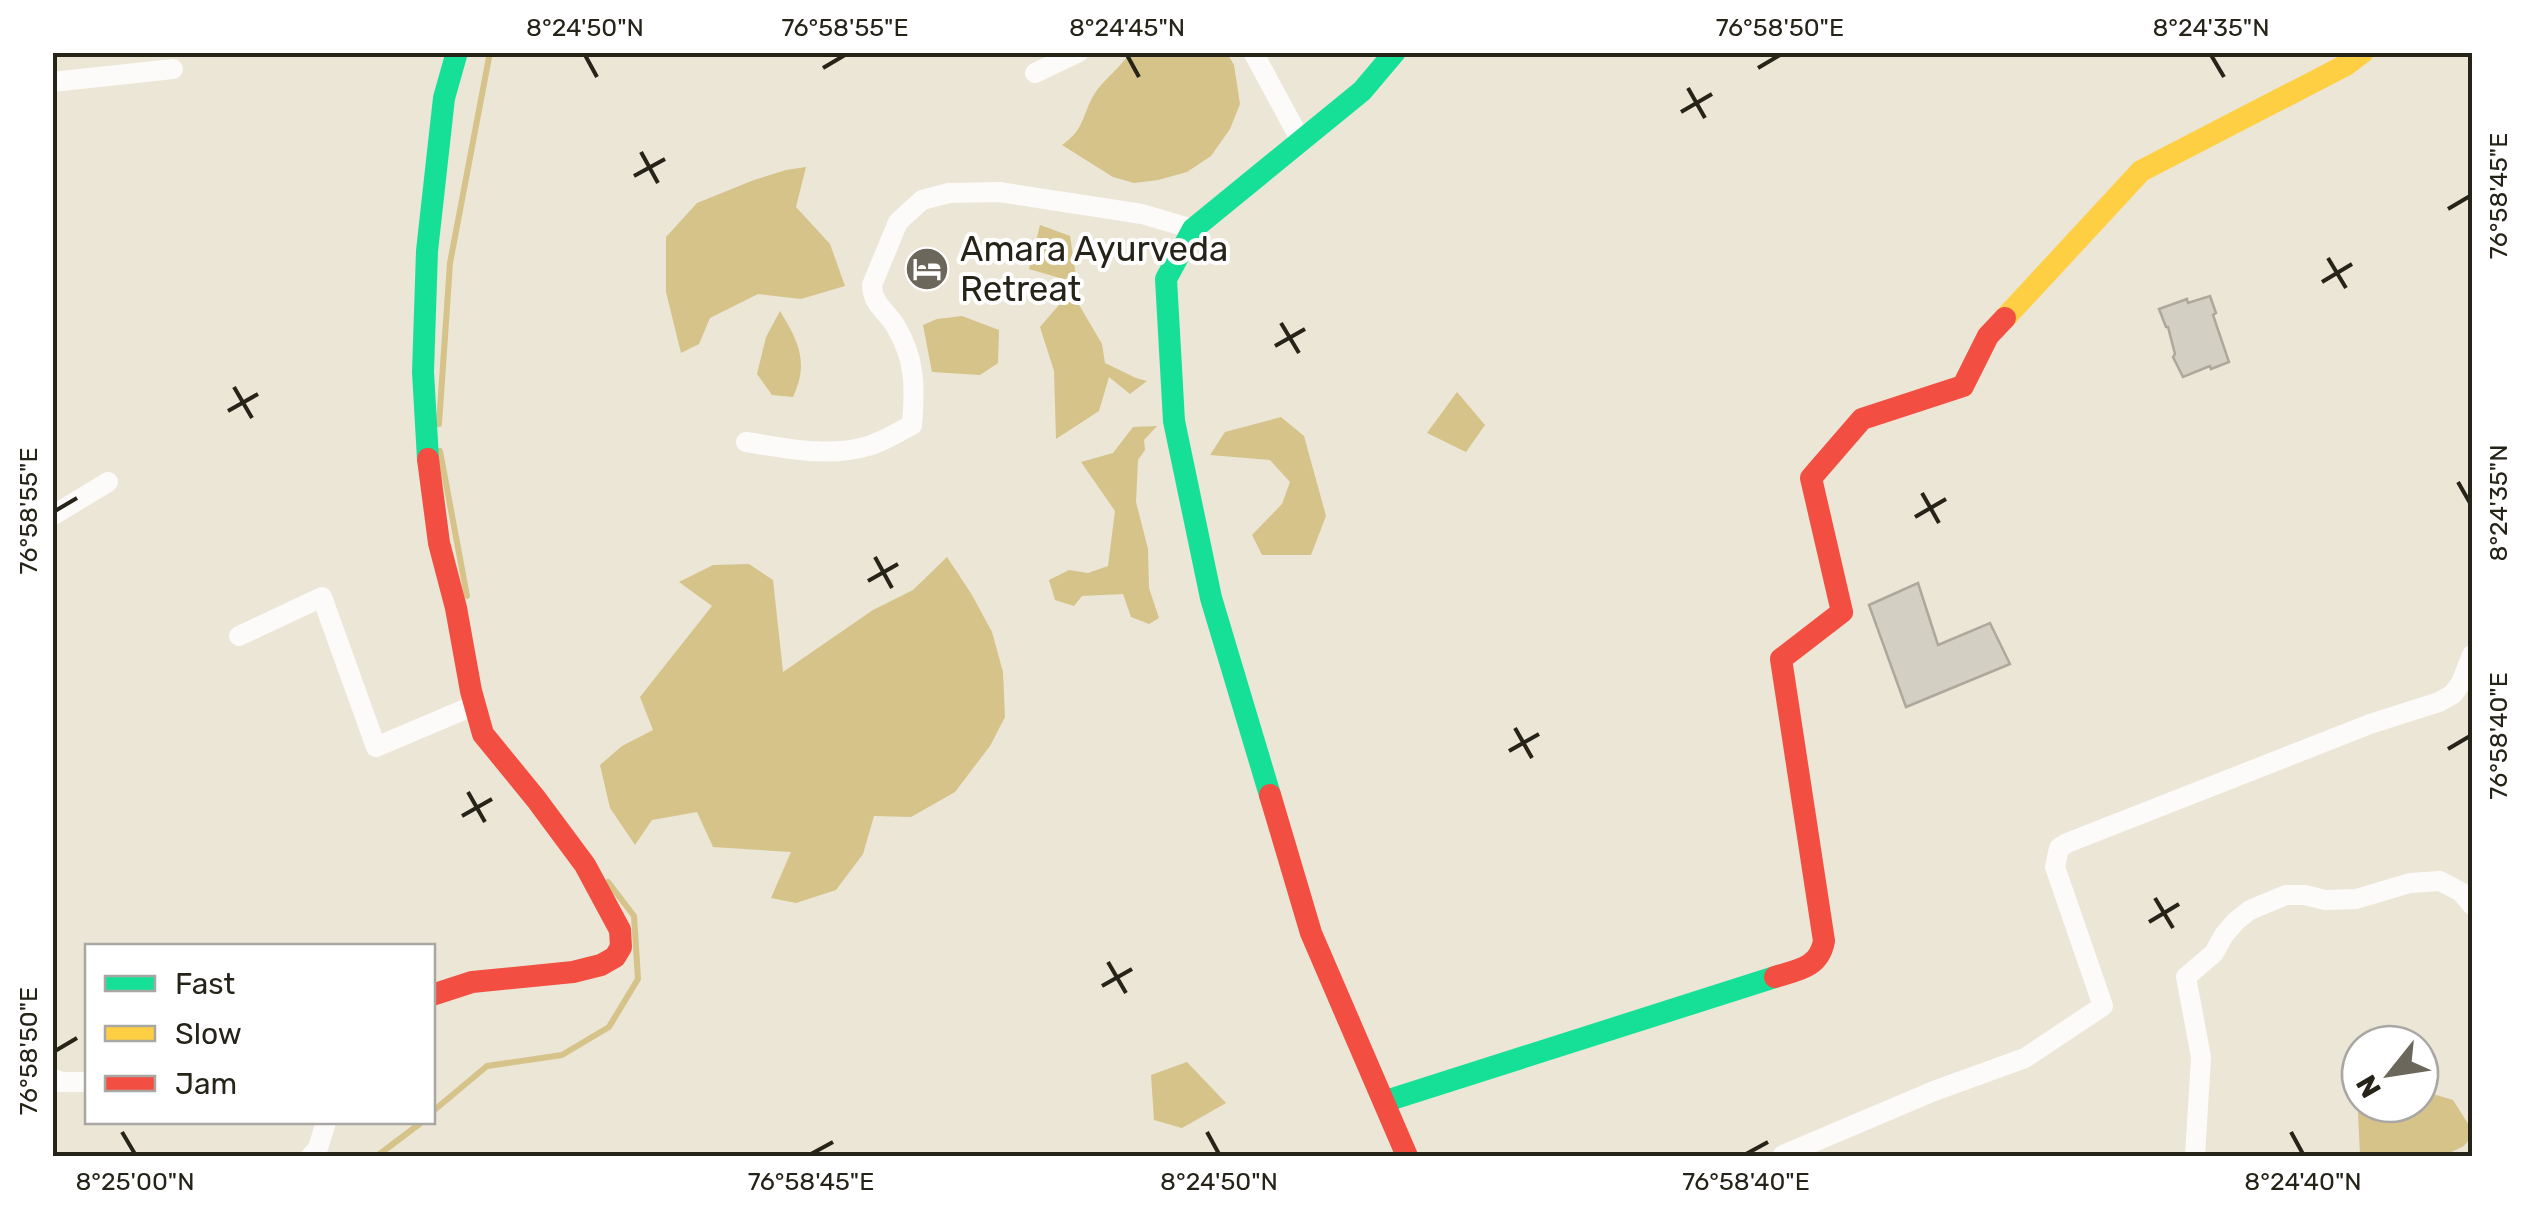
<svg xmlns="http://www.w3.org/2000/svg" width="2525" height="1209" viewBox="0 0 2525 1209" font-family="Rubik,sans-serif">
<style>
.water{fill:#d6c38a}
.lines{fill:none;stroke-linecap:round;stroke-linejoin:round}
.stream{stroke:#d6c38a;stroke-width:6}
.building{fill:#d4cfc3;stroke:#aca89c;stroke-width:2.5}
.street{stroke:#fcfbf9;stroke-width:20}
.fast{stroke:#16e098;stroke-width:22}
.slow{stroke:#ffcf43;stroke-width:22}
.jam{stroke:#f24e42;stroke-width:22}
.ticks{fill:none;stroke:#262318;stroke-width:4}
.labels{text-anchor:middle;dominant-baseline:central;stroke-width:8;stroke-linejoin:round;paint-order:stroke}
.poi-label{font-size:35px;fill:#262318;stroke:#fff;text-anchor:start}
.neatline{fill:none;stroke:#262318;stroke-width:4}
.ticks-label{font-size:25px;text-anchor:middle;fill:#262318}
</style>
<rect width="100%" height="100%" fill="#ebe6d5"/>
<path class="water" d="M1130,52L1227,53L1234,65L1240,104L1230,129L1211,156L1187,172L1158,180L1134,183L1113,177L1062,145C1087,128 1082,111 1097,90C1107,77 1121,67 1130,52Z
M806,167L796,207L830,244L845,286L801,299L758,294L710,318L699,344L681,353L666,292V237L697,203L754,180L786,170Z
M1040,225L1070,236L1077,283L1029,269Z
M1071,291L1102,344L1105,363L1136,378L1147,381L1130,394L1109,377L1099,411L1056,439L1054,371L1040,327Z
M780,311C799,342 809,363 793,397L772,395L757,374L766,337Z
M962,316L999,330L998,363L980,375L932,372L923,325L937,319Z
M1457,392L1485,425L1466,452L1427,433Z
M1281,417L1304,436L1326,516L1311,555H1262L1252,535L1282,504L1290,482L1270,460L1210,455L1225,432Z
M1157,426L1144,440L1145,450L1138,460L1136,502L1148,549L1149,588L1159,618L1149,624L1131,617L1123,594L1082,596L1074,606L1055,600L1049,580L1069,570L1088,573L1108,566L1115,511L1081,462L1113,453L1133,427Z
M947,557L972,595L992,632L1003,672L1005,717L990,746L955,792L911,817L874,816L863,854L836,890L796,903L771,898L791,852L713,847L697,812L652,820L635,845L610,808L600,765L622,746L653,730L640,697L712,606L679,582L713,565L749,564L773,580L783,672L873,610L913,590Z
M1187,1062L1226,1103L1182,1128L1154,1120L1151,1075Z
M2360,1083V1104H2420V1090L2453,1100L2472,1130V1136L2464,1146L2443,1156H2360L2357,1089Z"/>
<g class="lines">
<path class="stream" d="M439,424L450,263L490,52
M440,451L467,596
M432,1112L487,1066L562,1055L609,1027L638,979L634,916L608,882
M377,1156L422,1122"/>
</g>
<path class="building" d="M2210,296L2216,313L2213,315L2229,362L2211,369L2210,366L2183,377L2173,357L2175,354L2168,327H2166L2159,309L2187,299L2188,303Z
M1918,583L1938,645L1990,623L2010,664L1906,707L1869,605Z"/>
<g class="lines">
<path class="street" d="M1253,52L1301,141
M1035,73L1079,52
M52,82L173,69
M746,442C786,448 828,458 868,446C883,442 898,432 912,425C915,387 916,360 895,325C886,311 872,303 872,285L898,222L922,200L949,193L999,192L1142,214L1193,229
M52,516L108,482
M239,636L322,597L376,747L475,705
M52,1078L61,1082H88
M1783,1155L1934,1091L2025,1058L2103,1006L2055,867L2059,848L2067,843L2370,724L2439,702L2453,694L2461,683L2472,655
M311,1156L318,1148L326,1122
M2195,1156L2201,1057L2186,977L2214,953L2224,935L2236,921L2250,910L2286,895H2305L2325,900L2356,899L2410,883L2440,881L2461,892L2472,905"/>
<path class="fast" d="M428,459L423,372L427,251L444,98L457,52
M1270,795L1211,598L1174,421L1166,279L1193,229L1362,91L1395,52
M1386,1101L1775,977"/>
<path class="slow" d="M2005,318L2141,171L2346,65L2363,52"/>
<path class="jam" d="M428,459L439,543L456,608L471,691L483,734L536,799L585,865L620,930L621,947L615,957L601,965L573,972L472,982L432,995
M1270,795L1311,933L1407,1156
M1775,977C1798,970 1819,968 1824,941L1781,659L1842,612L1811,478L1862,419L1963,386L1988,336L2005,318"/>
</g>
<path class="ticks" d="M585,55L597,77M1127,55L1139,77M2211,55L2224,77M823,68L845,55M1758,68L1780,55M1688,88L1705,118M1681,112L1712,94M641,152L658,183M634,176L665,159M2448,209L2470,196M2328,258L2346,288M2322,282L2352,264M1281,323L1299,353M1275,346L1305,329M234,387L252,418M228,411L258,394M2458,482L2470,503M1922,493L1939,523M55,511L77,498M1915,517L1946,499M875,557L892,588M868,581L898,564M1515,728L1532,758M2448,749L2470,736M1509,751L1539,734M468,792L485,822M462,816L492,799M2155,898L2173,928M2149,922L2179,904M1108,962L1126,993M1102,986L1132,969M55,1051L77,1038M122,1132L135,1154M1207,1132L1219,1154M2291,1132L2303,1154M811,1154L833,1142M1746,1154L1768,1142"/>
<defs>
<g id="hotel-disc" transform="scale(2.25)"><circle r="9.5" fill="#6b675a" stroke="#fff"/><path d="M-6-4.5h1.5V1H6V5H4.5V3h-9V5H-6ZM-4 0a1.8 1.8 0 1 1 3.6 0ZM.5 0V-2.5h3Q6-2.5 6 0Z" fill="#fff"/></g>
</defs>
<g fill-rule="evenodd">
<use href="#hotel-disc" x="927" y="269"/>
</g>
<g class="labels">
<g class="poi-label">
<text x="960" y="249">Amara Ayurveda<tspan x="960" dy="40">Retreat</tspan></text>
</g>
</g>
<rect width="2525" height="1209" fill="none" stroke="#ffffff" stroke-width="110"/>
<rect x="85" y="944" width="350" height="180" fill="#ffffff" stroke="#a8a7a3" stroke-width="2.5"/>
<rect x="105" y="976" width="50" height="15" fill="#16e098" stroke="#a8a7a3" stroke-width="2.5"/>
<text x="175" y="994" font-size="30" fill="#262318">Fast</text>
<rect x="105" y="1026" width="50" height="15" fill="#ffcf43" stroke="#a8a7a3" stroke-width="2.5"/>
<text x="175" y="1044" font-size="30" fill="#262318">Slow</text>
<rect x="105" y="1076" width="50" height="15" fill="#f24e42" stroke="#a8a7a3" stroke-width="2.5"/>
<text x="175" y="1094" font-size="30" fill="#262318">Jam</text>
<g transform="translate(2390 1074) rotate(240)"><circle r="48" fill="#ffffff" stroke="#a8a7a3" stroke-width="2.5"/>
<path d="M0-8L18 38L0 25L-18 38Z" fill="#6b675a"/>
<text y="-15" font-size="28" font-weight="bold" text-anchor="middle" fill="#262318">N</text>
</g>
<rect x="55" y="55" width="2415" height="1099" class="neatline"/>
<g class="ticks-label">
<text x="585" y="36">8°24'50"N</text>
<text x="845" y="36">76°58'55"E</text>
<text x="1127" y="36">8°24'45"N</text>
<text x="1780" y="36">76°58'50"E</text>
<text x="2211" y="36">8°24'35"N</text>
<text transform="translate(2498 196) rotate(-90)" y="9">76°58'45"E</text>
<text transform="translate(2498 503) rotate(-90)" y="9">8°24'35"N</text>
<text transform="translate(28 511) rotate(-90)" y="9">76°58'55"E</text>
<text transform="translate(2498 736) rotate(-90)" y="9">76°58'40"E</text>
<text transform="translate(28 1051) rotate(-90)" y="9">76°58'50"E</text>
<text x="135" y="1190">8°25'00"N</text>
<text x="811" y="1190">76°58'45"E</text>
<text x="1219" y="1190">8°24'50"N</text>
<text x="1746" y="1190">76°58'40"E</text>
<text x="2303" y="1190">8°24'40"N</text>
</g>
</svg>
